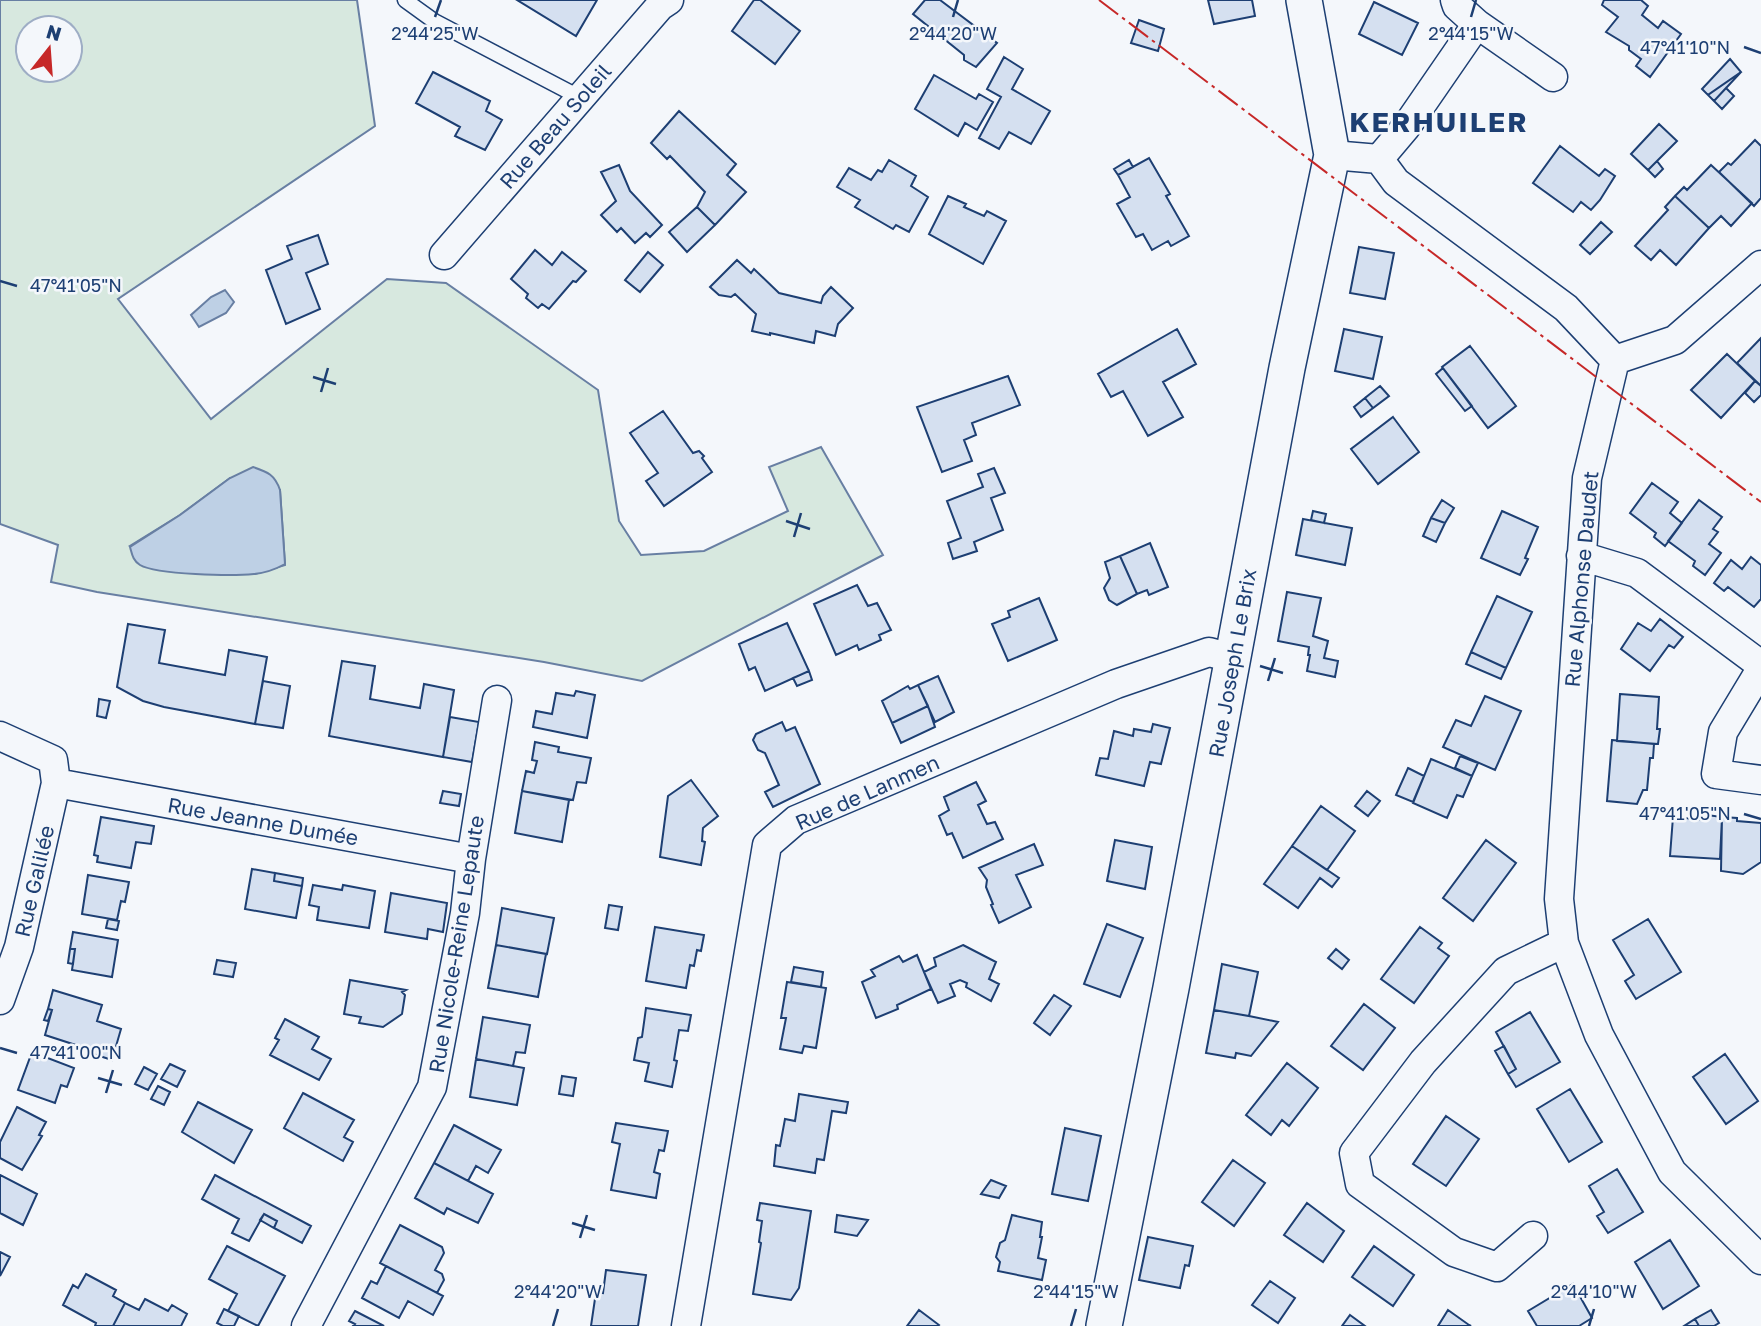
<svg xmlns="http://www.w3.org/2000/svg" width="1761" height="1326" viewBox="0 0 1761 1326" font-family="'Golos Text',sans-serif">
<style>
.green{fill:#d7e8df;stroke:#687fa3;stroke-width:2;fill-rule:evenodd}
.water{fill:#bed0e5;stroke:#687fa3;stroke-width:2}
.building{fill:#d5e0f0;stroke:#1d3f73;stroke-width:2}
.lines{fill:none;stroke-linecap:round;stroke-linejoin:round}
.service-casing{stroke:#1d3f73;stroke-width:17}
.minor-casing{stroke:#1d3f73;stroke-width:31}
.tertiary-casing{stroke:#1d3f73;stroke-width:38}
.service{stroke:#f4f7fb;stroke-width:14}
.minor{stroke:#f4f7fb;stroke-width:28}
.tertiary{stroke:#f4f7fb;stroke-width:35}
.power{stroke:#c62828;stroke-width:2;stroke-dasharray:24 5 3.5 5;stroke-linecap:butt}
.ticks{fill:none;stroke:#1d3f73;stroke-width:2.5}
.labels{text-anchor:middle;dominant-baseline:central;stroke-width:5;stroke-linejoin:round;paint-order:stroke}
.street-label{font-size:21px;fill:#1d3f73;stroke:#f4f7fb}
.district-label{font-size:28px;font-weight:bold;letter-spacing:2px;fill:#1d3f73;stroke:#f4f7fb}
.ticks-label{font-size:18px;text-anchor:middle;fill:#1d3f73;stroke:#f4f7fb;stroke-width:5;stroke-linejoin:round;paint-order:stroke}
</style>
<rect width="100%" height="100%" fill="#f4f7fb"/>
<path class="green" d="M0,0H357L375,126L118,299L211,419L387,279L446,283L598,390L619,521L641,555L704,551L788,511L769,467L821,447L883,555L642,681L544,662L97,592L51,582L58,545L0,524ZM28,28H70V70H28ZM230,478L280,490L285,565L255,574L179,572L130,546L180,515Z"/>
<path class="water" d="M225,290L234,302L226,313L199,327L191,315L211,297Z
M253,467C268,472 275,475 280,490L285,564C276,569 265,573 254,574C233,576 157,575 140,565C133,561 132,554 130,547L180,515L230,478Z"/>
<path class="building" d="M517,0H597L576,36Z
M754,0H760L800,31L775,64L732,31Z
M925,0H940L997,43L976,67L964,60V55L913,14Z
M1208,0H1252L1255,16L1214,24Z
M1604,0H1641L1648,6L1642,15L1658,28L1663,21L1681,34L1650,77L1636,66L1641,59L1629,50V46L1606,32L1618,17L1602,5Z
M1374,2L1418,23L1402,55L1359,34Z
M1139,20L1164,29L1158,51L1131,43Z
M1004,57L1023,69L1012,89L1050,111L1031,144L1009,132L999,149L979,138L1001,97L987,89Z
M1730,59L1741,72L1708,95L1702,89Z
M433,72L490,101L486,111L502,120L485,150L455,136L460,127L416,103Z
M1741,72L1714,101L1708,95Z
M934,75L976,99L979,94L993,102L977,130L965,123L958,136L915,109Z
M1726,88L1734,96L1722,109L1714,101Z
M679,111L736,164L727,175L746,192L715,225L697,207L705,192L670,156L667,159L651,143Z
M1659,124L1677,141L1648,170L1631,154Z
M1755,140L1761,146V198L1754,206L1719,172L1728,163L1731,165Z
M1560,146L1599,176L1605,169L1615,176L1600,200L1591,210L1581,202L1573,212L1533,183Z
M1149,158L1170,194L1166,196L1189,236L1171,246L1168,241L1152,250L1143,234L1136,237L1117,204L1130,197L1118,175Z
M889,160L916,176L911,186L928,197L909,232L896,225L893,229L855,207L860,200L837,187L849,168L871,180L878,170L882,172Z
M1129,160L1133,167L1118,175L1114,169Z
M1657,161L1663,169L1655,177L1648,170Z
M619,165L630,191L662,225L650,237L646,233L635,243L621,228L617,232L601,215L616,201L601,172Z
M1711,165L1752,203L1731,226L1721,216L1709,228L1675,196L1684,187L1687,190Z
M948,196L966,204L964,207L984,216L987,211L1006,221L983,264L929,234Z
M1675,196L1709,228L1676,265L1660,250L1651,260L1635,246L1668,210L1665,207Z
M697,207L715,225L687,252L669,232Z
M1601,222L1612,232L1590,254L1580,245Z
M318,235L328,264L306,273L320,309L286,324L266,270L292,259L287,246Z
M1359,247L1394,253L1385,299L1350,293Z
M535,250L552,265L562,252L586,271L576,282L573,281L549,309L542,304L538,308L526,298L528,294L511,279Z
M648,252L663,265L640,292L625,280Z
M737,260L751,273L754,269L779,293L821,303L823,296L831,287L853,308L838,324L835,336L816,331L814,343L770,333V335L752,331L756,314L735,294L731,297L719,295L710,287Z
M1177,329L1196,364L1163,382L1183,417L1148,436L1123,391L1111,397L1098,374Z
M1344,329L1382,337L1373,379L1335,371Z
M1761,338V386L1737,363Z
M1470,346L1516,406L1488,428L1442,367Z
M1727,354L1755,381L1721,418L1691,390Z
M1443,368L1472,406L1465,411L1436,374Z
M1008,376L1020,405L972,423L976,435L964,440L972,461L942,472L917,407Z
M1755,381L1761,386V395L1754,402L1745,393Z
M1380,386L1389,396L1373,408L1365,398Z
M1365,398L1373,408L1361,417L1354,407Z
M663,411L693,453L699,451L704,456L702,458L712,472L664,506L646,481L658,473L630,433Z
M1393,417L1419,452L1378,484L1351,449Z
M994,468L1005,493L991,498L1003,530L974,542L977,551L953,559L948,543L961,538L947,501L983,487L978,474Z
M1652,483L1678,502L1670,513L1682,523L1665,546L1654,537L1656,533L1630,513Z
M1442,500L1454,508L1445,523L1431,518Z
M1699,500L1722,517L1713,529L1718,532L1709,544L1721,553L1705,575L1693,566L1695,561L1668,541Z
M1313,511L1326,514L1324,523L1311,520Z
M1502,511L1538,527L1525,558L1528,559L1520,575L1481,558Z
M1431,518L1445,523L1436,542L1423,536Z
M1303,519L1352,528L1345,565L1296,555Z
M1150,543L1168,587L1149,595L1147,590L1137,594L1120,556Z
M1120,556L1137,594L1117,605L1109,600L1104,588L1110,578L1105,562Z
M1751,557L1761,565V599L1754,607L1728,587L1724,591L1714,583L1731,560L1742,569Z
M857,585L868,606L877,603L891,630L879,635L881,640L859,650L857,645L836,655L814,604Z
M1287,592L1321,598L1313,636L1328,641L1324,658L1338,661L1335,677L1307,671L1310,655H1308L1309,647L1278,641Z
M1497,596L1532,612L1506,668L1471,652Z
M1039,598L1057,640L1008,661L992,624L1010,617L1008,611Z
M1660,619L1683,637L1674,648L1669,645L1650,671L1621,649L1638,623L1651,631Z
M787,623L809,671L765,691L755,667L749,670L739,644Z
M128,624L165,630L159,663L225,675L229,650L267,657L255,724L164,707L143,701L117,687Z
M1471,652L1506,668L1501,679L1466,664Z
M342,661L375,666L370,699L420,708L424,684L454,690L443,757L329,736Z
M809,671L812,680L797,686L793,678Z
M938,676L954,712L935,722L918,685Z
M263,681L290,686L283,728L255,724Z
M918,685L928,706L892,723L882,701L908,686L910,689Z
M576,691L595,695L587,738L533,727L536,711L552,714L556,693L574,696Z
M1620,694L1659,697L1657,729H1660L1658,744L1617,741Z
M1485,696L1521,711L1495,770L1443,747L1456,720L1471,726Z
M99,699L110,701L106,718L97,716Z
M928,706L935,727L901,743L892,723Z
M450,717L479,722L472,762L443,757Z
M782,722L786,731L795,727L820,784L773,807L765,792L779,785L765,753L758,750L753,740L756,734Z
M1153,724L1170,728L1161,764L1150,762L1144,786L1096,775L1100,758L1108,759L1114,731L1133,736L1134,729L1151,732Z
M1612,740L1654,744L1653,758H1650L1647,790H1643L1637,804L1607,801Z
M535,742L559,747L558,752L591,758L586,783L577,782L573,800L522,791L526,771L534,773L537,761L532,760Z
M1460,756L1478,763L1472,776L1455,768Z
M1431,759L1472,776L1463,797L1457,795L1447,818L1413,803Z
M1408,768L1424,776L1413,802L1396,795Z
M691,780L718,816L703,828L702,841L705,842L701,865L660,857L668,796Z
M976,782L986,801L978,805L987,824L995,822L1003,839L963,858L952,833L947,835L939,816L949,810L944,797Z
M443,791L461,794L459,806L440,803Z
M522,791L569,800L562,842L515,833Z
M1367,791L1380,801L1368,816L1355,806Z
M1321,806L1355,831L1327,870L1292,846Z
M1707,815L1722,817L1720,859L1670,856L1673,817L1706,820Z
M101,817L154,826L151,844L136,842L131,868L97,862L98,856L94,855Z
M1722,817L1737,818V821L1761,823V862L1743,874L1721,871Z
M1115,840L1152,847L1145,889L1107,881Z
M1486,840L1516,863L1473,921L1443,898Z
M1034,844L1043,865L1016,875L1031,907L999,923L991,905L993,904L986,887L987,880L979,868Z
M1292,846L1339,878L1332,887L1320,878L1298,908L1264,884Z
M252,869L275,873L274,881L302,886L296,918L245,909Z
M275,873L303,878L302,886L274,881Z
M88,875L129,882L125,902L121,901L117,920L82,914Z
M313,885L342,890L343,885L375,891L369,928L317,920L319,907L309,905Z
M391,893L447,903L443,932L428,929L427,939L385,932Z
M609,905L622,907L618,930L605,928Z
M502,908L554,918L547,954L496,945Z
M108,919L119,921L117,930L106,928Z
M1648,919L1681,972L1636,999L1625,981L1634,975L1613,940Z
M1107,924L1143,938L1120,997L1084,984Z
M655,927L704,935L701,951L697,950L694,966L690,965L686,988L646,981Z
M1420,927L1442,943L1438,948L1449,956L1414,1003L1381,979Z
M73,932L118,940L112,977L72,970L75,949H70Z
M496,945L546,954L538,997L488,988Z
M963,945L996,962L989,979L999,984L991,1001L966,987L967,983L960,980L950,984L955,996L938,1003L924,972L936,966L934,958Z
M70,949H75L73,964L68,963Z
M1336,949L1349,960L1342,969L1328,958Z
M917,955L931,989L897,1005L898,1009L876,1018L862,982L875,976L871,970L899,956L903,962Z
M217,960L236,963L233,977L214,974Z
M1222,964L1258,972L1249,1016L1214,1010Z
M794,967L823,972L821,987L791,982Z
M350,980L406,990L402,992L405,995L402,1014L383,1027L359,1023L361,1017L344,1014Z
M787,982L826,988L816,1048L804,1046L802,1053L780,1049L786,1018H781Z
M53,990L102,1005L97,1021L121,1029L112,1060L87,1052L88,1049L45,1035L52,1010L48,1009Z
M1054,995L1071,1006L1050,1035L1034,1023Z
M1364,1004L1395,1028L1363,1070L1331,1046Z
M646,1008L691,1015L688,1031L679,1030L674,1060L677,1061L672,1087L645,1081L649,1063L634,1060L638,1038L642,1037Z
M48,1009L52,1010L48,1021L44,1020Z
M1214,1010L1249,1016L1278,1022L1251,1056L1236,1053L1235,1058L1206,1053Z
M1530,1012L1560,1062L1516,1087L1508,1074L1516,1069L1496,1032Z
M483,1017L530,1025L525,1053L516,1052L513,1066L476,1059Z
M285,1019L319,1037L312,1049L331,1059L319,1080L270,1055L279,1040L275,1038Z
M1504,1046L1516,1069L1508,1074L1495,1051Z
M32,1052L74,1068L67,1087L61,1085L55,1103L18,1090Z
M1725,1054L1758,1101L1726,1124L1693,1077Z
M476,1059L524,1068L517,1105L470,1097Z
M1287,1063L1318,1088L1289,1126L1282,1120L1271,1135L1246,1115Z
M170,1064L185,1071L177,1087L161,1079Z
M144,1067L157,1074L148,1090L135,1084Z
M562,1076L576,1078L573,1096L559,1094Z
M158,1086L170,1092L164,1105L151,1099Z
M1570,1089L1602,1142L1569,1162L1537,1109Z
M303,1093L354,1120L344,1137L353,1142L343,1161L284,1128Z
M799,1094L848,1102L846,1113L832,1111L824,1160L817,1159L815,1173L774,1166L776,1145L780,1146L785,1119L795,1121Z
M198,1102L252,1130L234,1163L182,1132Z
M17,1107L46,1122L39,1135L42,1136L22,1170L0,1158V1142Z
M1446,1116L1479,1139L1446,1186L1413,1164Z
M616,1123L668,1131L664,1151L659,1150L654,1172L660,1174L656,1198L611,1190L620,1144L612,1142Z
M454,1125L501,1150L488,1173L476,1166L468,1181L434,1163Z
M1065,1128L1101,1136L1088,1201L1052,1194Z
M1233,1160L1265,1183L1234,1226L1202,1202Z
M434,1163L493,1194L478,1223L447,1208L444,1214L415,1198Z
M1617,1169L1643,1212L1608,1233L1597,1216L1604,1212L1589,1186Z
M0,1175L37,1194L23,1225L0,1213Z
M215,1175L311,1226L302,1243L274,1228L277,1221L264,1214L249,1241L232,1233L239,1219L202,1199Z
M991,1180L1006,1186L999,1198L981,1194Z
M760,1203L811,1211L799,1288L791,1300L753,1294L761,1243L759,1242L762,1221L757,1220Z
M1307,1203L1344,1231L1323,1262L1284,1235Z
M264,1214L277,1221L274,1228L260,1220Z
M837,1215L868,1220L857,1236L835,1232Z
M1012,1215L1042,1222L1040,1237H1042L1038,1258L1046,1260L1042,1280L998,1271L1000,1262L996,1257L1000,1243L1005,1240Z
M400,1225L442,1247L444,1253L435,1270L442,1274L444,1280L437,1293L380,1263Z
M1148,1237L1193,1246L1189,1266L1185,1265L1180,1288L1139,1280Z
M1670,1240L1699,1286L1663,1309L1635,1262Z
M227,1246L285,1276L258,1326L228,1311L237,1294L209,1279Z
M1374,1246L1414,1275L1393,1306L1352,1277Z
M0,1252L10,1257L0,1276Z
M386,1266L443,1296L433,1315L408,1301L399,1318L362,1298L371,1281L377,1284Z
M606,1270L646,1275L638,1326H591L596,1292L603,1293Z
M86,1274L116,1290L113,1296L125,1303L113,1326H95L96,1323L63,1305L73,1285L78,1288Z
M1270,1281L1295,1298L1278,1323L1252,1305Z
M1573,1284L1592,1318L1579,1326H1537L1528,1311Z
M145,1299L168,1311L172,1305L187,1314L181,1326H113L125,1303L139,1310Z
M224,1309L239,1316L234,1326H223L217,1323Z
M919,1310L939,1325L938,1326H907Z
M1448,1310L1469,1325L1471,1326H1438Z
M1711,1310L1719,1323L1714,1326H1699L1695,1319Z
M355,1311L384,1326H353L355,1324L349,1321Z
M1350,1315L1365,1326H1342Z
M1695,1319L1699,1326H1684Z"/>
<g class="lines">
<g class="service-casing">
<path id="service" d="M405,0L434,21L579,97"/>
</g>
<g class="minor-casing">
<path id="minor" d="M1455,0L1457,6L1477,24
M1332,155L1379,159L1396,182L1566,308L1615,360L1587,478L1559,899L1564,943L1599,1035L1672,1172L1761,1260
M1379,159L1406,127L1477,24L1553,77
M444,255L660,6L669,0
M1615,360L1675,340L1761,265
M1581,556L1637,573L1761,665
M1761,669L1723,732L1716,774L1761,780
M0,736L53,760L56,783L19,947L0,1000
M56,783L471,859
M1533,1236L1497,1267L1454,1252L1360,1184L1354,1153L1423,1062L1506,971L1564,943
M306,1326L432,1087L465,913L471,859L497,700
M686,1326L767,845L796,820L1116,684L1209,652L1232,658"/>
</g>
<g class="tertiary-casing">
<path id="tertiary" d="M1104,1326L1171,988L1287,368L1332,155L1304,0"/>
</g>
<use href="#service" class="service"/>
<use href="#minor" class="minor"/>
<use href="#tertiary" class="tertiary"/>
<path class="power" d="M1099,0L1761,502"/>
</g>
<path class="ticks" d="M435,17L441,0M953,17L958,0M1471,17L1476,0M1744,47L1761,53M0,281L17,286M313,377L336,384M321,392L328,368M786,521L810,529M794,537L801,513M1260,666L1283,673M1268,681L1275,658M1744,814L1761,819M0,1048L17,1053M98,1078L122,1085M106,1093L113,1070M572,1223L595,1230M580,1238L587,1215M553,1326L558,1309M1071,1326L1076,1309M1589,1326L1594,1309"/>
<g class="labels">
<g class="street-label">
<text transform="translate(555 126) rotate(-49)">Rue Beau Soleil</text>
<text transform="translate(1581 579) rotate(-85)">Rue Alphonse Daudet</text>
<text transform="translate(1232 663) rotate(-80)">Rue Joseph Le Brix</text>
<text transform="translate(867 792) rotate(-24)">Rue de Lanmen</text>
<text transform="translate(263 821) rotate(10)">Rue Jeanne Dumée</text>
<text transform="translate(34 881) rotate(-77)">Rue Galilée</text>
<text transform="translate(456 944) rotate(-81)">Rue Nicole-Reine Lepaute</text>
</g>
<g class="district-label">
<text x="1439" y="121">KERHUILER</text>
</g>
</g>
<g class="ticks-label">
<text x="435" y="40">2°44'25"W</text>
<text x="953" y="40">2°44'20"W</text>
<text x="1471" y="40">2°44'15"W</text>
<text x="1685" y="54">47°41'10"N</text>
<text x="76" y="292">47°41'05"N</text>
<text x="1685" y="820">47°41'05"N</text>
<text x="76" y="1059">47°41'00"N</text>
<text x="558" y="1298">2°44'20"W</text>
<text x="1076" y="1298">2°44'15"W</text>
<text x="1594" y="1298">2°44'10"W</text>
</g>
<g transform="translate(49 49) rotate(17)"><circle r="33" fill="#f4f7fb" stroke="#9eadc5" stroke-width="2"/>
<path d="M0-5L12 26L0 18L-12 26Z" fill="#c62828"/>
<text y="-10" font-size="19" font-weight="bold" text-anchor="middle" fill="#1d3f73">N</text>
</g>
</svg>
